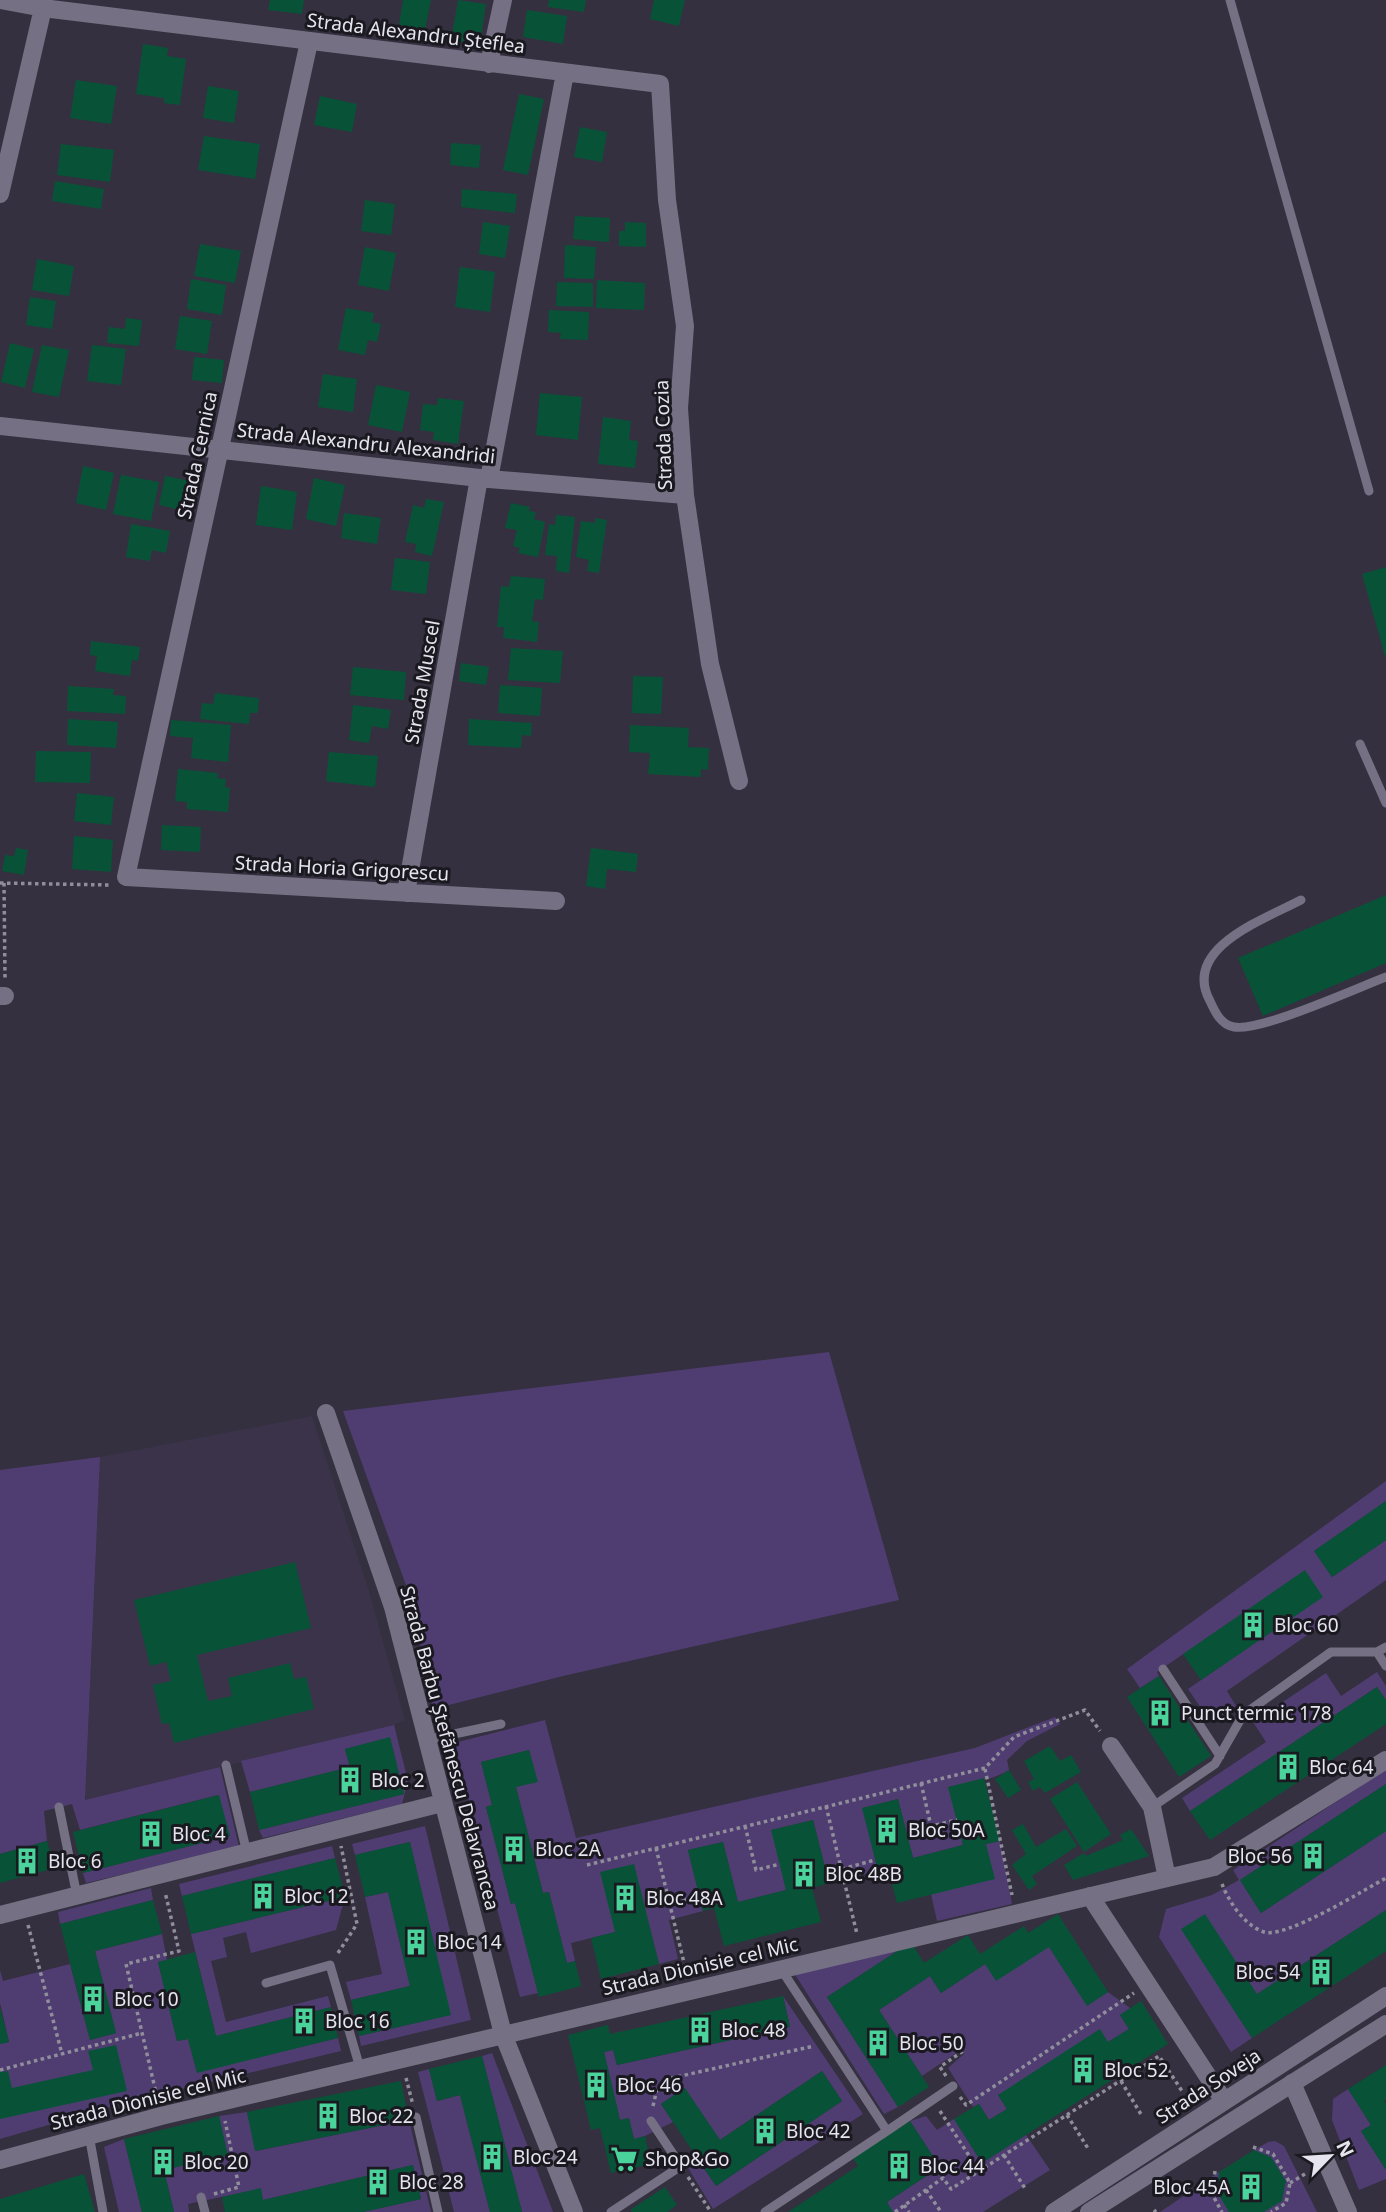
<svg xmlns="http://www.w3.org/2000/svg" width="1386" height="2212" viewBox="0 0 1386 2212" font-family="'Noto Sans',sans-serif">
<style>
.built{fill:#3a3349}
.green{fill:#4f3d72}
.building{fill:#085338}
.lines{fill:none;stroke-linecap:round;stroke-linejoin:round}
.path{stroke:#918e9b;stroke-width:3.5;stroke-dasharray:3.5 3.5;stroke-linecap:butt}
.service{stroke:#757083;stroke-width:9}
.minor{stroke:#757083;stroke-width:18}
.secondary{stroke:#757083;stroke-width:18}
.labels{text-anchor:middle;dominant-baseline:central;stroke-width:6;stroke-linejoin:round;paint-order:stroke}
.street-label{font-size:19px;fill:#e6e4ee;stroke:#1b1920}
.poi-label{font-size:19px;fill:#e6e4ee;stroke:#1b1920;text-anchor:start}
</style>
<rect width="100%" height="100%" fill="#34303f"/>
<path class="built" d="M312,1416L369,1591L405,1720L394,1725L85,1800L100,1457Z"/>
<path class="green" d="M829,1352L899,1600L563,1676L433,1709L411,1599L343,1411Z
M100,1457L85,1800L220,1767L239,1847L86,1883L83,1873L229,1836L218,1795L80,1830L72,1804L44,1811L47,1841L0,1854V1470Z
M1386,1481V1501L1314,1551L1332,1577L1386,1540V1580L1227,1691L1236,1706L1211,1723L1188,1689L1322,1597L1305,1571L1157,1672L1159,1676L1140,1688L1127,1669Z
M1377,1672L1386,1686V1700L1377,1687L1190,1811L1182,1798L1266,1742L1253,1722L1326,1673L1341,1696Z
M1055,1717L1060,1724L1027,1741L1007,1760L1009,1770C992,1781 969,1782 949,1787L963,1845L913,1858L898,1799L863,1808L878,1871L829,1883L813,1820L772,1830L786,1890L738,1902L723,1842L688,1850L703,1911L669,1920L678,1959L659,1964L634,1865L615,1932L571,1943L575,1961L567,1963L549,1892L543,1893L516,1787L537,1781L529,1750L481,1762L492,1805L486,1807L511,1904L515,1903L538,1993L520,1997L454,1743L545,1720L576,1838L975,1748Z
M394,1725L408,1781L402,1804L263,1838L259,1830L404,1794L390,1738L345,1749L350,1767L250,1792L241,1761Z
M1386,1769V1784L1240,1880L1261,1913L1386,1831V1910L1257,1994L1182,1929L1252,2038L1231,2052L1159,1937L1166,1909L1212,1895L1239,1880L1233,1870Z
M425,1826L471,2020L361,2046L359,2036L450,2015L410,1842L355,1855L352,1844Z
M1000,1841L1012,1904L937,1921L931,1894L986,1844Z
M332,1846L335,1858L182,1896L179,1884Z
M151,1888L153,1900L60,1924L58,1912Z
M388,1892L410,1986L351,2000L346,1982L382,1974L365,1897Z
M345,1897L336,1930L251,1953L246,1932L223,1938L227,1957L211,1961L226,2022L328,1996L331,2007L216,2036L191,1934Z
M162,1934L167,1960L158,1962L177,2041L188,2039L197,2072L338,2038L341,2051L131,2101L0,2139V2044L9,2042L0,2003V1970L3,1981L70,1964L90,2040L116,2033L95,1951Z
M911,1942L827,1997L898,2107L884,2114L794,1973Z
M1049,1947L1087,2005L1108,1992L1130,2008L1120,2015L1129,2029L1108,2042L998,2095L1007,2109L989,2120L979,2104L973,2107L948,2068L964,2054L962,2049L922,2076L879,2010L930,1976L941,1993L985,1964Z
M783,1996L863,2114L713,2209L682,2158L694,2154L716,2186L842,2101L822,2071L720,2140L684,2088L661,2104L673,2122L645,2136L634,2139L629,2118L620,2120L604,2052L613,2050L617,2065L790,2027Z
M492,2053L553,2212H522L482,2056Z
M429,2069L437,2101L460,2095L490,2212H454L418,2072Z
M1348,2089L1371,2125L1361,2131L1386,2170V2179L1359,2190L1332,2120L1333,2099Z
M247,2112L256,2151L409,2120L431,2212H363L421,2199L413,2165L263,2200L260,2189L188,2204L189,2212H174L164,2170L227,2155L219,2116Z
M926,2116L937,2130L954,2119L982,2163L1026,2135L1050,2170L983,2212H891L887,2202L940,2167L910,2121Z
M124,2139L142,2212H119L104,2147Z
M1275,2141L1284,2146L1317,2212H1264L1254,2150L1268,2142Z
M1219,2172L1229,2212H1160Z"/>
<path class="building" d="M270,0H304L302,14L268,10Z
M403,0H431L425,30L399,25Z
M458,0L486,4L480,44L451,40Z
M549,0H586L584,12L548,7Z
M654,0H685L679,26L650,19Z
M527,10L567,16L563,44L523,37Z
M143,44L168,48L167,56L186,59L180,105L164,103V98L136,94Z
M76,80L117,86L111,124L70,118Z
M208,86L239,91L234,123L203,118Z
M519,94L544,99L528,175L503,170Z
M320,96L357,104L352,132L314,125Z
M580,127L607,132L602,162L574,157Z
M204,136L260,144L255,179L198,170Z
M451,143L481,145L479,168L450,165Z
M61,144L114,150L110,182L57,175Z
M55,181L104,189L101,209L52,201Z
M462,189L517,194L515,213L461,207Z
M365,200L395,204L391,235L361,231Z
M575,216L610,218L609,242L573,239Z
M483,222L510,226L505,258L479,254Z
M625,222L646,223V247L619,246V231H625Z
M200,244L241,251L235,283L194,276Z
M565,245L596,247L594,279L564,278Z
M365,247L396,253L389,291L358,285Z
M37,259L74,266L69,296L32,290Z
M460,267L495,272L490,312L455,307Z
M191,279L226,285L222,315L187,309Z
M597,280L645,283L644,310L596,308Z
M557,282L593,283V307L556,306Z
M30,297L56,301L52,329L26,325Z
M346,308L374,313L372,322L381,324L377,342L368,340L365,355L338,350Z
M549,310L589,312L588,340L560,339L561,333L548,332Z
M180,316L212,321L207,354L175,349Z
M126,318L142,320L139,346L107,343L109,327L125,329Z
M10,343L34,349L25,388L1,382Z
M42,345L69,350L59,397L32,392Z
M92,345L126,349L121,385L87,381Z
M194,357L224,360L222,383L192,380Z
M323,374L357,379L353,412L318,407Z
M376,385L410,392L402,432L368,425Z
M540,393L582,397L578,440L536,435Z
M438,398L464,401L458,444L433,440L434,432L420,430L423,404L437,405Z
M603,417L631,421L629,440L638,441L635,468L598,464Z
M83,466L114,473L106,510L76,503Z
M121,475L159,482L151,521L113,514Z
M165,476L191,481L185,511L159,505Z
M314,478L345,485L336,526L306,519Z
M261,486L297,492L292,530L256,525Z
M426,499L444,502L432,556L415,552L416,544L405,542L413,505L424,508Z
M511,503L530,507L529,511L536,512L534,519L545,522L538,557L518,553L520,548L513,546L517,530L505,528Z
M344,513L381,518L377,544L341,538Z
M556,515L575,517L569,573L556,571L557,556L545,555L549,524L555,525Z
M595,518L607,520L599,573L587,571L589,560L576,557L581,521L595,523Z
M131,524L170,531L166,553L152,550L150,561L126,557Z
M395,558L430,562L426,594L391,590Z
M1386,567V655L1385,656L1362,574Z
M511,576L545,579L543,600L535,599L532,621L539,622L537,642L503,638L504,627H497L501,586L509,587Z
M91,641L140,647L138,661L132,660L130,676L95,671L97,656L90,655Z
M511,648L563,651L560,683L508,680Z
M461,663L489,667L486,685L459,681Z
M353,667L406,672L404,700L350,695Z
M633,676L663,677L661,714L632,713Z
M500,685L542,688L540,716L498,713Z
M68,686L114,689L113,695L126,696L125,714L67,711Z
M215,693L259,698L258,713H250L249,724L200,719L202,703L213,704Z
M353,705L391,710L388,729L372,726L369,743L349,740Z
M68,719L118,722L116,748L67,745Z
M469,719L532,723L531,736L522,735L521,748L468,745Z
M171,720L231,725L228,762L191,758L193,738L170,736Z
M630,725L689,728L688,747L709,748L708,770L701,769V777L648,774L650,753L629,752Z
M36,751L91,752L90,783L35,782Z
M329,752L378,756L375,787L326,781Z
M178,769L218,773L217,778L226,779L225,787L230,788L228,812L187,809V802L175,801Z
M77,793L114,797L111,825L74,821Z
M162,825L201,827L200,852L161,850Z
M74,836L113,840L111,872L72,869Z
M16,848L28,850L24,875L2,871L5,855L14,856Z
M591,848L638,854L636,872L607,869L605,889L586,886Z
M1386,895V963L1263,1016L1238,958Z
M1386,1501V1540L1332,1577L1314,1551Z
M295,1562L311,1628L197,1655L208,1701L232,1696L228,1678L290,1663L294,1679L306,1677L314,1709L174,1743L169,1723L162,1724L153,1685L171,1681L166,1662L150,1666L134,1600Z
M1305,1570L1323,1597L1201,1680L1183,1654Z
M1159,1676L1211,1756L1179,1777L1127,1697Z
M1377,1687L1386,1700V1724L1210,1840L1190,1811Z
M390,1737L404,1794L259,1830L250,1792L350,1767L345,1749Z
M1050,1746L1060,1761L1071,1755L1081,1772L1045,1793L1040,1787L1033,1791L1028,1782L1034,1779L1024,1761Z
M529,1750L538,1782L516,1787L543,1893L549,1892L567,1963L575,1961L581,1986L539,1997L515,1903L511,1904L486,1807L492,1805L481,1762Z
M1009,1770L1021,1790L1008,1798L995,1779Z
M984,1778L1000,1841L986,1844L995,1879L897,1903L888,1868L878,1871L862,1808L898,1799L913,1858L963,1845L948,1787Z
M1077,1782L1111,1834L1084,1852L1050,1799Z
M1386,1784V1831L1261,1913L1240,1880Z
M219,1795L230,1836L83,1873L73,1832Z
M813,1820L829,1883L812,1888L821,1922L724,1946L714,1908L703,1911L688,1850L723,1842L738,1902L786,1890L771,1830Z
M1023,1824L1036,1847L1066,1829L1077,1846L1032,1876L1037,1884L1029,1890L1012,1865L1026,1854L1012,1830Z
M1131,1829L1149,1856L1073,1880L1064,1865L1084,1853L1086,1856L1123,1840L1120,1835Z
M47,1841L55,1868L0,1883V1854Z
M410,1842L451,2015L359,2036L351,2000L410,1986L388,1892L365,1897L355,1855Z
M335,1858L345,1897L191,1934L182,1896Z
M634,1864L659,1964L601,1979L591,1938L615,1932L600,1872Z
M153,1900L162,1934L95,1951L116,2033L90,2040L60,1924Z
M1386,1910V1951L1252,2038L1181,1929L1205,1914L1257,1994Z
M1058,1914L1108,1992L1087,2006L1049,1947L996,1981L985,1964L941,1993L930,1976L879,2010L929,2087L898,2107L827,1997L911,1942L924,1963L968,1935L980,1954L1024,1926L1028,1933Z
M195,1952L216,2036L331,2007L338,2038L197,2073L188,2039L177,2041L158,1962Z
M783,1996L790,2027L617,2065L613,2050L604,2052L620,2120L629,2118L634,2139L645,2136L651,2164L611,2173L600,2128L591,2130L568,2035L608,2025L610,2034Z
M1141,2001L1168,2044L982,2163L954,2119L979,2104L989,2120L1007,2109L998,2095L1100,2029L1108,2042L1129,2029L1120,2015Z
M0,2008L9,2042L0,2044Z
M116,2045L127,2091L0,2119V2072L8,2071L12,2088L93,2070L88,2051Z
M482,2056L522,2212H490L460,2095L437,2101L429,2069Z
M1386,2065V2099L1384,2101L1386,2104V2170L1361,2131L1371,2125L1348,2089Z
M822,2071L842,2101L716,2186L661,2104L685,2088L720,2140Z
M401,2081L409,2120L255,2151L247,2112Z
M219,2116L228,2155L164,2170L174,2212H142L124,2139Z
M910,2121L940,2167L887,2202L893,2212H788L858,2166L853,2158Z
M1254,2150L1271,2157L1286,2181L1282,2201L1264,2212H1229L1217,2192L1219,2172Z
M413,2165L421,2199L363,2212H225L222,2197L261,2188L263,2200Z
M84,2174L95,2212H0V2199Z
M665,2187L677,2205L667,2212H632L630,2210Z"/>
<g class="lines">
<path class="path" d="M0,883L110,885
M4,883L5,979
M985,1769L1012,1895
M921,1783L931,1826L957,1820
M826,1806L857,1934
M745,1826L756,1870L780,1864
M656,1848L687,1975
M587,1865L985,1768L1014,1737L1085,1710L1100,1731
M842,1869L875,1860
M1222,1884C1229,1902 1244,1925 1264,1932C1285,1939 1364,1890 1386,1878
M669,1903L698,1896
M28,1925L62,2054
M338,1953L357,1924L341,1846
M0,2070L142,2033
M946,2076L940,2067L963,2051
M406,2078L413,2105
M1121,2081L1142,2116
M157,2097L126,1964L179,1951L165,1892
M960,2097L966,2105L1134,1993
M653,2106L657,2089L672,2078L814,2046
M940,2111L979,2171
M1067,2115L1089,2150
M1253,2147L1273,2154L1290,2183L1286,2203L1271,2212
M1004,2155L1026,2190
M1215,2171L1212,2194L1222,2212
M688,2177L711,2212
M1290,2183L1305,2174
M926,2190L941,2212
M214,2194L239,2187L225,2121
M904,2205L909,2212
M1154,2210L1156,2212
M895,2212L943,2178L951,2189L1159,2056L1182,2091"/>
<path class="service" d="M1230,0L1369,491
M1360,744L1386,803
M1301,900C1265,919 1181,948 1210,1001C1215,1012 1221,1025 1234,1027C1260,1032 1357,988 1386,977
M1377,1652L1386,1666
M1163,1669L1220,1756
M426,1740L501,1724
M226,1765L247,1853
M59,1807L77,1896
M1152,1807L1215,1764L1243,1715L1331,1652H1377L1386,1647
M266,1983L330,1965L360,2068
M416,2117L438,2212
M887,2131L953,2086
M89,2135L103,2212
M201,2197L205,2212
M611,2212L681,2166L651,2121
M765,2212L887,2131L781,1969"/>
<path class="minor" d="M1,0L43,8L660,84L667,200L685,326L679,408L685,495L710,664L739,781
M309,42L126,877L556,901
M489,64L503,0
M0,194L43,8
M0,426L489,479L685,495
M489,479L565,73
M406,893L479,478
M0,996H5
M326,1413L393,1607L503,2034L574,2212
M1111,1746L1152,1807L1167,1878
M1090,1896L1224,2101
M0,1915L442,1803
M1292,2083L1348,2212
M0,2160L161,2116L1214,1867L1386,1760"/>
<path class="secondary" d="M1054,2212L1386,1996
M1089,2212L1386,2024"/>
</g>
<defs>
<g id="building-bare" transform="scale(2.1)"><path d="M-4-6H4V6H1V3H-1V6H-4ZM-2.5-4.3h1.7v1.8h-1.7ZM.8-4.3h1.7v1.8H.8ZM-2.5-1h1.7V.8h-1.7ZM.8-1h1.7V.8H.8Z" fill="#4ad49c" stroke="#1b1920" stroke-width="2.5" paint-order="stroke"/></g>
<g id="supermarket-bare" transform="scale(2.1)"><path d="M-6-5.5h2.5l.6 2H6L4.5 2H-2.5L-4.4-4H-6ZM-1.5 3.2a1.3 1.3 0 1 0 .1 0ZM3 3.2a1.3 1.3 0 1 0 .1 0Z" fill="#4ad49c" stroke="#1b1920" stroke-width="2.5" paint-order="stroke"/></g>
</defs>
<g fill-rule="evenodd">
<use href="#building-bare" x="1253" y="1625"/>
<use href="#building-bare" x="1160" y="1713"/>
<use href="#building-bare" x="1288" y="1767"/>
<use href="#building-bare" x="350" y="1780"/>
<use href="#building-bare" x="887" y="1830"/>
<use href="#building-bare" x="151" y="1834"/>
<use href="#building-bare" x="514" y="1849"/>
<use href="#building-bare" x="1313" y="1856"/>
<use href="#building-bare" x="27" y="1861"/>
<use href="#building-bare" x="804" y="1874"/>
<use href="#building-bare" x="263" y="1896"/>
<use href="#building-bare" x="625" y="1898"/>
<use href="#building-bare" x="416" y="1942"/>
<use href="#building-bare" x="1321" y="1972"/>
<use href="#building-bare" x="93" y="1999"/>
<use href="#building-bare" x="304" y="2021"/>
<use href="#building-bare" x="700" y="2030"/>
<use href="#building-bare" x="878" y="2043"/>
<use href="#building-bare" x="1083" y="2070"/>
<use href="#building-bare" x="596" y="2085"/>
<use href="#building-bare" x="328" y="2116"/>
<use href="#building-bare" x="765" y="2131"/>
<use href="#building-bare" x="492" y="2157"/>
<use href="#supermarket-bare" x="624" y="2159"/>
<use href="#building-bare" x="163" y="2162"/>
<use href="#building-bare" x="899" y="2166"/>
<use href="#building-bare" x="378" y="2182"/>
<use href="#building-bare" x="1251" y="2187"/>
</g>
<g class="labels">
<g class="street-label">
<text transform="translate(416 33) rotate(7)">Strada Alexandru Șteflea</text>
<text transform="translate(663 435) rotate(-92)">Strada Cozia</text>
<text transform="translate(366 443) rotate(6)">Strada Alexandru Alexandridi</text>
<text transform="translate(197 455) rotate(-78)">Strada Cernica</text>
<text transform="translate(422 682) rotate(-80)">Strada Muscel</text>
<text transform="translate(342 868) rotate(3)">Strada Horia Grigorescu</text>
<text transform="translate(450 1748) rotate(75)">Strada Barbu Ștefănescu Delavrancea</text>
<text transform="translate(700 1966) rotate(-13)">Strada Dionisie cel Mic</text>
<text transform="translate(1208 2086) rotate(-33)">Strada Soveja</text>
<text transform="translate(148 2099) rotate(-14)">Strada Dionisie cel Mic</text>
</g>
<g class="poi-label">
<text x="1274" y="1625">Bloc 60</text>
<text x="1181" y="1713">Punct termic 178</text>
<text x="1309" y="1767">Bloc 64</text>
<text x="371" y="1780">Bloc 2</text>
<text x="908" y="1830">Bloc 50A</text>
<text x="172" y="1834">Bloc 4</text>
<text x="535" y="1849">Bloc 2A</text>
<text x="1292" y="1856" text-anchor="end">Bloc 56</text>
<text x="48" y="1861">Bloc 6</text>
<text x="825" y="1874">Bloc 48B</text>
<text x="284" y="1896">Bloc 12</text>
<text x="646" y="1898">Bloc 48A</text>
<text x="437" y="1942">Bloc 14</text>
<text x="1300" y="1972" text-anchor="end">Bloc 54</text>
<text x="114" y="1999">Bloc 10</text>
<text x="325" y="2021">Bloc 16</text>
<text x="721" y="2030">Bloc 48</text>
<text x="899" y="2043">Bloc 50</text>
<text x="1104" y="2070">Bloc 52</text>
<text x="617" y="2085">Bloc 46</text>
<text x="349" y="2116">Bloc 22</text>
<text x="786" y="2131">Bloc 42</text>
<text x="513" y="2157">Bloc 24</text>
<text x="645" y="2159">Shop&amp;Go</text>
<text x="184" y="2162">Bloc 20</text>
<text x="920" y="2166">Bloc 44</text>
<text x="399" y="2182">Bloc 28</text>
<text x="1230" y="2187" text-anchor="end">Bloc 45A</text>
</g>
</g>
<g transform="translate(1330 2156) rotate(65)" stroke="#1b1920" stroke-width="5" paint-order="stroke">
<path d="M0-5L12 26L0 18L-12 26Z" fill="#e6e4ee"/>
<text y="-10" font-size="19" font-weight="bold" text-anchor="middle" fill="#e6e4ee">N</text>
</g>
</svg>
